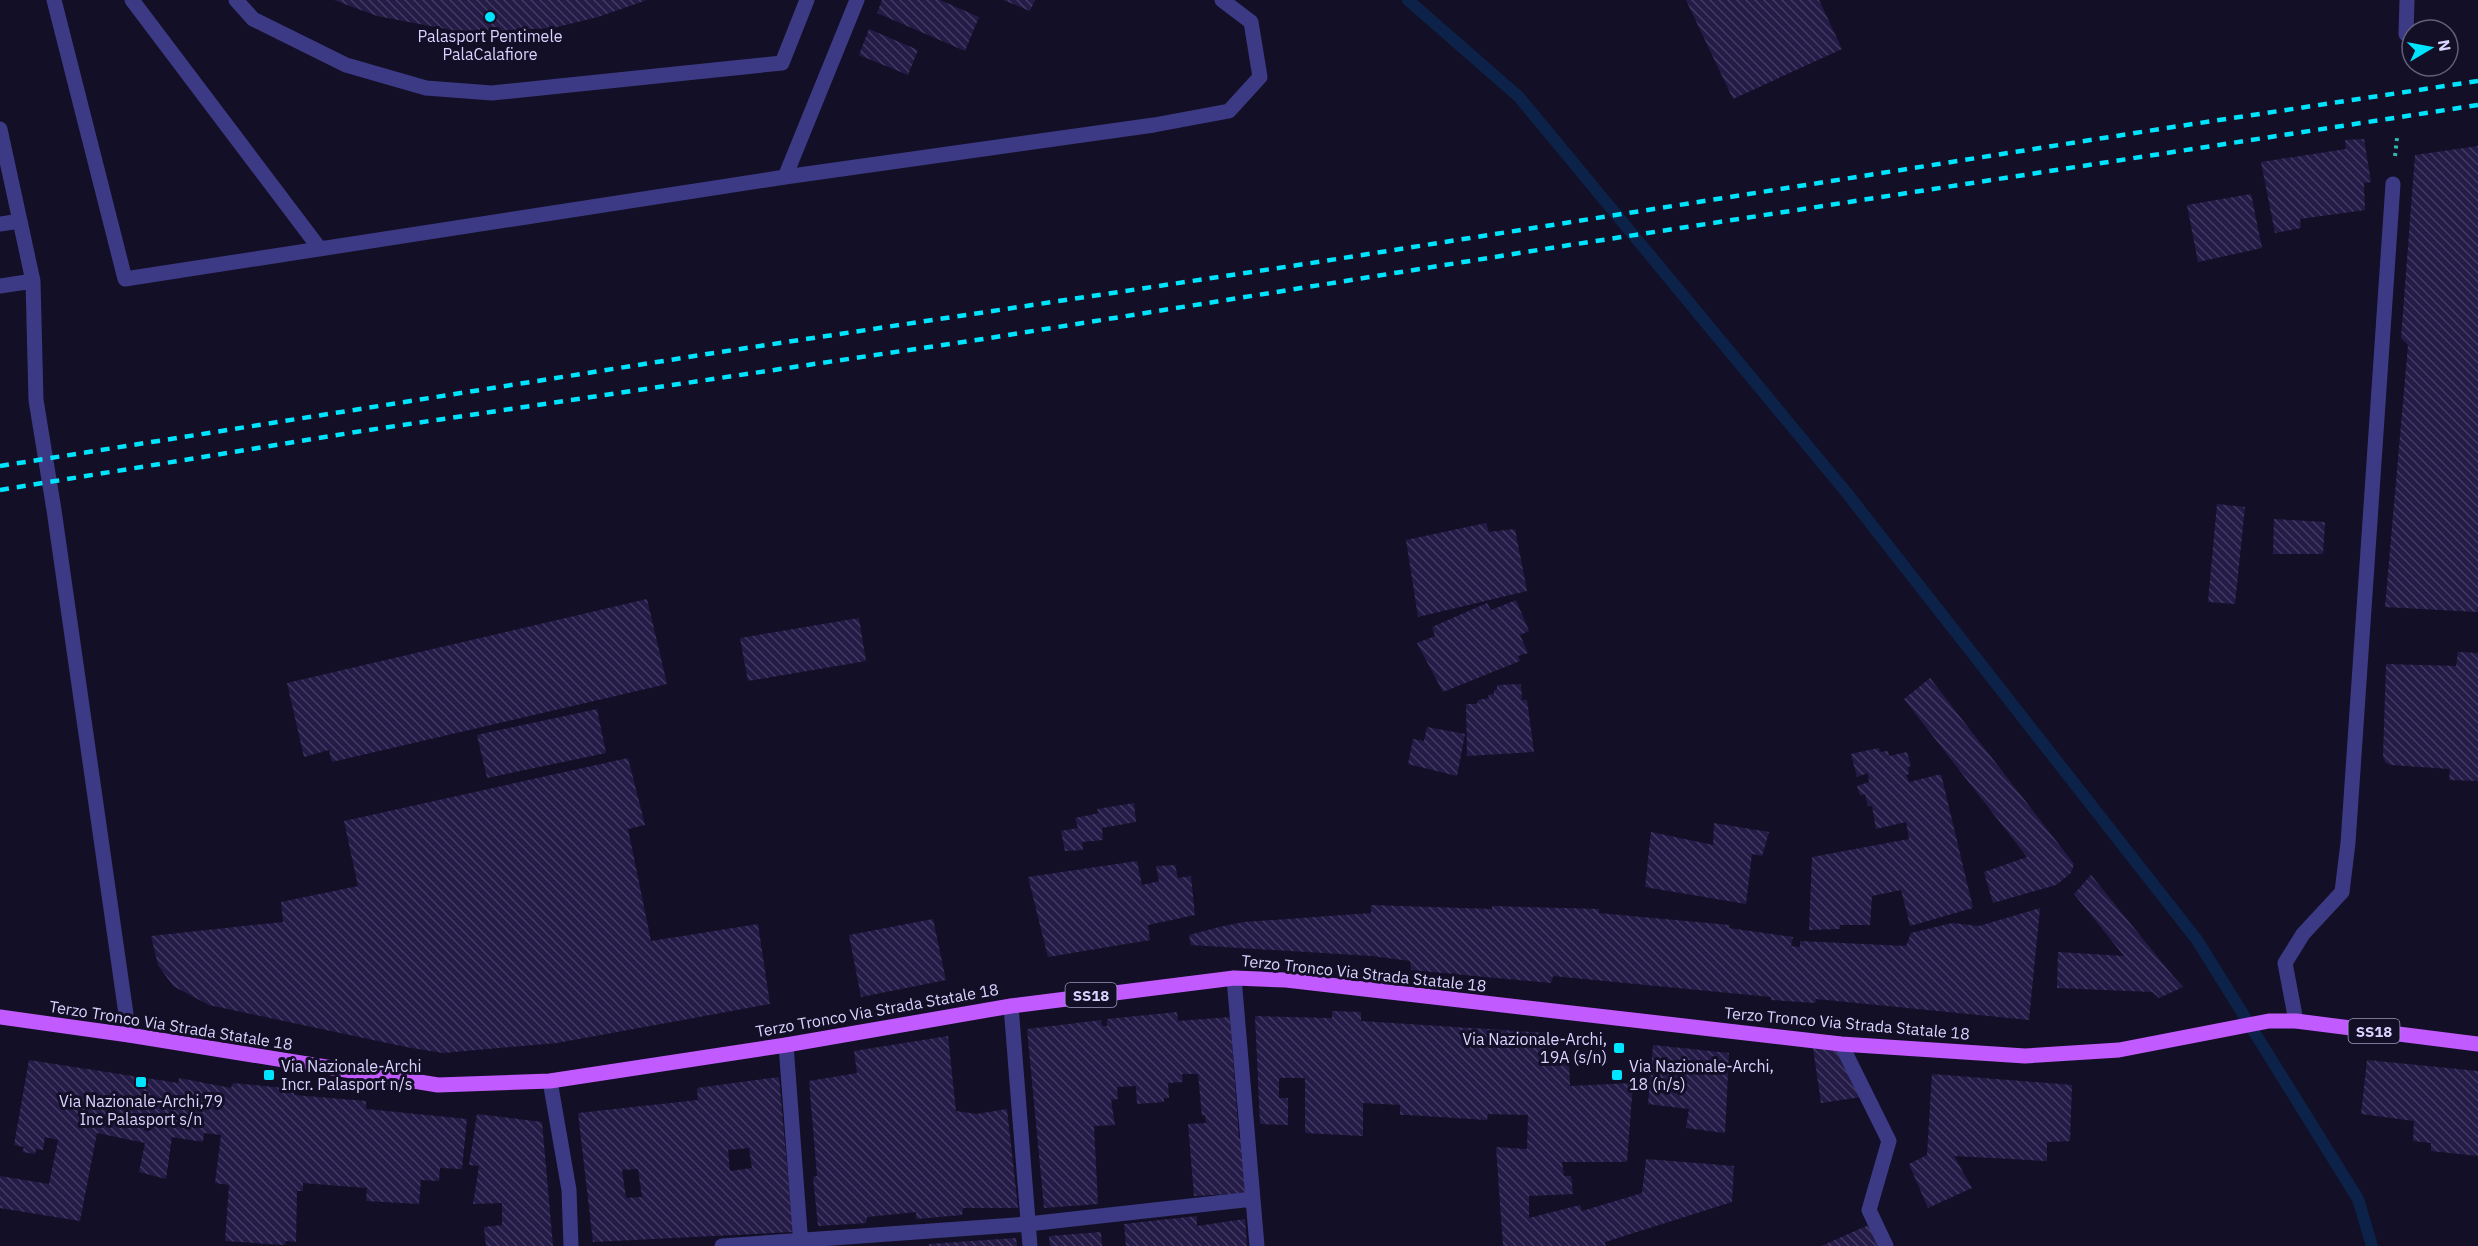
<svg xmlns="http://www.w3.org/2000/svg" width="2478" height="1246" viewBox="0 0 2478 1246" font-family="'IBM Plex Sans',sans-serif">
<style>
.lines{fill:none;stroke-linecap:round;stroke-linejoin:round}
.stream{stroke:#0c2248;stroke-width:12}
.building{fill:url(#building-back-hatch);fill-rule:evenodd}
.path{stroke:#2fb8b0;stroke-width:4;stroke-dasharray:3 4.5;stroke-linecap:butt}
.lane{stroke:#3d3a85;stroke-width:15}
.street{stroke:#3d3a85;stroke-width:15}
.primary{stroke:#c25bff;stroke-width:15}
.rail{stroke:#00e5ff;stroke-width:4.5;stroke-dasharray:9 8;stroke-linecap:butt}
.poi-dot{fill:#00e5ff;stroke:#130f26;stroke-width:2}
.labels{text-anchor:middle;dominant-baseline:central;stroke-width:6;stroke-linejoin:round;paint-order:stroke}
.shield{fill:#130f26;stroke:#9e99be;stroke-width:1.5}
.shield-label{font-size:15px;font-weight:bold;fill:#d9d4ff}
.poi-label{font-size:16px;fill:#d9d4ff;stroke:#130f26}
.street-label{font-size:16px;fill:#d9d4ff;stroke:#130f26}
</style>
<defs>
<pattern id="building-back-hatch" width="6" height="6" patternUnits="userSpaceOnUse" patternTransform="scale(1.5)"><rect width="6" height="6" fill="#241b47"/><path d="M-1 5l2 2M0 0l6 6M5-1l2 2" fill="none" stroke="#433b63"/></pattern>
</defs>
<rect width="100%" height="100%" fill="#130f26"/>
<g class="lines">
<path class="stream" d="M1408,0L1519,97L1846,492L2197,940L2358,1199L2372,1246"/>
</g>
<path class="building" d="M334,0H647L598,17L553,28L462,32L377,16Z
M882,0H940L979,17L965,51L877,13Z
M1003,0H1035L1030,11Z
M1686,0H1819L1842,49L1733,99Z
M869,29L918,50L908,75L859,55Z
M2364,139L2371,182L2364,183L2365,210L2300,219L2301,228L2275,233L2261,162L2346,149L2345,140Z
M2478,146V612L2385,607L2408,345L2401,338L2415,155Z
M2251,194L2262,248L2198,262L2187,205Z
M2217,504L2245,507L2235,604L2208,602Z
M2274,519L2325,522L2323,554H2273Z
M1486,523L1489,532L1515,529L1527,591L1418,617L1406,540Z
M647,599L667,684L332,762L329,750L304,757L287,683Z
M1516,600L1529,631L1520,635L1528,653L1518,656L1520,661L1443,692L1417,643L1435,636L1432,627L1487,603L1491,610Z
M859,618L866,661L748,681L740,638Z
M2458,652L2478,653V781L2449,780L2450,769L2391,765L2386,763L2383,757L2386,664L2456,666Z
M1930,678L2074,864L2071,873L2056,885L1993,903L1984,872L2027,857L1904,699Z
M1521,684L1522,700H1527L1534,752L1467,756L1466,704H1477L1478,700L1489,698L1488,695L1494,694V690H1497V685Z
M597,709L606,753L487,778L477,735Z
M1427,727L1465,734L1457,776L1408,764L1413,739L1424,741Z
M1879,748L1880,752L1888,751L1889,756L1907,752L1911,766L1908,767L1909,774L1906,775L1909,782L1941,774L1973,908L1910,926L1901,890L1872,896L1870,925H1840V929L1809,930L1812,857L1909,839L1906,822L1876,829L1872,806H1868L1865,794L1860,795L1857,786L1869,782L1868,773L1857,777L1851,754Z
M628,758L645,825L628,829L651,941L758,924L770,1004L557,1043L443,1053L406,1047L209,1005L173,986L158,965L151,936L283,922L281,902L358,886L344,821Z
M1134,803L1136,822L1102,828L1103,840L1082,842L1083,850L1065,851L1061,831L1078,828L1075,818L1099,813L1097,809Z
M1714,823L1769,832L1762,856L1752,854L1746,904L1645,887L1651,832L1713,845Z
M1137,861L1142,885L1159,881L1156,866L1175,865L1178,878L1191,876L1195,915L1148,925L1150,940L1048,957L1028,877Z
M2091,875L2173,976L2183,987L2159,998L2152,992L2057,988L2058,952L2124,956L2074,894Z
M1371,905L1492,909V906L1599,909V913L1730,925L1729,928L1793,937L1791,946L1800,947V941L1906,946L1911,933L1952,923L1979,926L2040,908L2029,1020L1816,999L1815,1003L1771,1000V997L1553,976L1551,983L1411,970L1410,961L1372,956L1191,945L1189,935L1219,927L1244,922L1371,913Z
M933,919L946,980L861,997L849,935Z
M1332,1011L1361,1012V1021L1548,1033L1547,1062L1569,1064L1570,1086L1633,1083L1627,1162H1562L1564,1176H1571L1573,1194L1529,1196V1218L1580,1205L1582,1211L1642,1193L1646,1159L1734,1166L1732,1202L1605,1242L1606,1246H1503L1496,1147L1527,1149L1528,1115L1488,1114L1487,1120L1408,1115H1400V1105L1363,1103V1136L1305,1133V1078H1279V1098H1288V1125L1260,1124L1255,1016L1332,1018Z
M1177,1012L1178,1021L1230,1017L1239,1138H1245L1249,1193L1194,1196L1188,1124L1206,1123L1205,1115L1202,1116L1198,1074H1182L1183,1082L1168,1083L1169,1098H1164V1102L1137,1104L1136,1086L1117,1087L1118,1099L1111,1100L1115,1125L1094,1126L1098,1204L1044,1208L1027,1029L1101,1020L1102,1026H1107V1019Z
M948,1036L956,1111L977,1114L1007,1109L1018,1208H963L962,1215L916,1219V1212L867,1217L866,1223L818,1226L813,1177L817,1176L809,1081L857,1073L854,1051Z
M1653,1045L1729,1053L1725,1133L1686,1128L1689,1109L1648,1104Z
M1813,1048L1841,1051L1862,1097L1821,1103Z
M29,1060L178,1083L179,1078L231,1088L233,1083L294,1089V1095L366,1101V1109L467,1119L462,1169L440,1168L439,1181L421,1180L419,1204L366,1201L367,1188L303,1183V1191H297L296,1242L286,1241L285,1245L225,1241L229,1185L215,1183L221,1135L204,1133L203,1142L172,1137L166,1179L139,1172L145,1143L97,1133L80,1221L0,1208V1176L49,1184L58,1140L45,1137L43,1150L36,1149L35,1154L22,1152L24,1147L14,1145Z
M2367,1060L2478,1071V1156L2431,1151V1143L2413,1141L2414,1121L2361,1114Z
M1932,1074L2072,1085L2070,1141L2047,1142V1161L1954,1156L1972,1188L1928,1208L1909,1164L1927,1155Z
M779,1077L793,1232L593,1242L578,1113L698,1100L697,1088ZM749,1148L752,1168L730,1171L728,1150ZM638,1169L642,1197L626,1198L622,1170Z
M477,1114L542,1122L553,1246H486L484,1227L502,1225V1203L473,1204L479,1166L469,1165Z
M1197,1216V1226L1245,1219L1247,1246H1126L1124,1224Z
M1871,1224L1881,1246H1821Z
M1101,1232L1102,1246H1050L1049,1236Z
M1016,1238L1017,1246H929V1244Z"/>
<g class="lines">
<path class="path" d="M2395,156L2397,138"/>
<path class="lane" d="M54,0L125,279L785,177L1154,125L1229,111L1260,77L1251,22L1222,0
M132,0L320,249
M236,0L253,19L346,65L426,88L492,93L782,63L807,0
M785,177L857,0
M0,224L20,221
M1841,1044L1889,1141L1869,1210L1886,1246"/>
<path class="street" d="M2406,34L2407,0
M0,129L33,281L36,400L54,510L129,1035
M0,286L33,281
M1234,978L1257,1246
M1011,1006L1030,1246
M2296,1021L2285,963L2303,934L2342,892L2348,843L2393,184
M786,1045L801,1246
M550,1081L569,1190L571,1246
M722,1246L1028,1224L1253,1199"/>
<path class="primary" d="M0,1017L129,1035L438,1085L550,1081L786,1045L1011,1006L1234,978L1286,980L1841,1044L2025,1056L2119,1050L2269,1021H2296L2478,1044"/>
<path class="rail" d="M0,466L720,352L1318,262L2173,127L2478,81
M0,490L362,431L983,339L1557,247L2478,105"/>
</g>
<g class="poi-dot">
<circle cx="490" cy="17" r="6"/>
<rect x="1613" y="1042" width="12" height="12" rx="3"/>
<rect x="263" y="1069" width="12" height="12" rx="3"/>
<rect x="1611" y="1069" width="12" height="12" rx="3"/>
<rect x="135" y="1076" width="12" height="12" rx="3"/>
</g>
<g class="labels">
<g class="shield">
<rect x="1065.5" y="983" width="51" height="24" rx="4.5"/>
<rect x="2348.5" y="1019" width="51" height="24" rx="4.5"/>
</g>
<g class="shield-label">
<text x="1091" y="995">SS18</text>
<text x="2374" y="1031">SS18</text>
</g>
<g class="poi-label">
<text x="490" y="36">Palasport Pentimele<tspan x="490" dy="18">PalaCalafiore</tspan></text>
<text x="1607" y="1039" text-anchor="end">Via Nazionale-Archi,<tspan x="1607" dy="18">19A (s/n)</tspan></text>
<text x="281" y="1066" text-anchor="start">Via Nazionale-Archi<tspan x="281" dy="18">Incr. Palasport n/s</tspan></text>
<text x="1629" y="1066" text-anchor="start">Via Nazionale-Archi,<tspan x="1629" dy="18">18 (n/s)</tspan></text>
<text x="141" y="1101">Via Nazionale-Archi,79<tspan x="141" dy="18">Inc Palasport s/n</tspan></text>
</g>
<g class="street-label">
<text transform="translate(1364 973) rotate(6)">Terzo Tronco Via Strada Statale 18</text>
<text transform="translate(877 1010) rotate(-10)">Terzo Tronco Via Strada Statale 18</text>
<text transform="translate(1847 1023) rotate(5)">Terzo Tronco Via Strada Statale 18</text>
<text transform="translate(171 1025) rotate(9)">Terzo Tronco Via Strada Statale 18</text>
</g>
</g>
<g transform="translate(2430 48) rotate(80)"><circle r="28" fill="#130f26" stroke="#625e7d" stroke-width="1.5"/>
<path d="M0-4.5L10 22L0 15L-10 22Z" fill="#00e5ff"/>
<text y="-9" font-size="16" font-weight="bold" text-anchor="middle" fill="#d9d4ff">N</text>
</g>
</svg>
